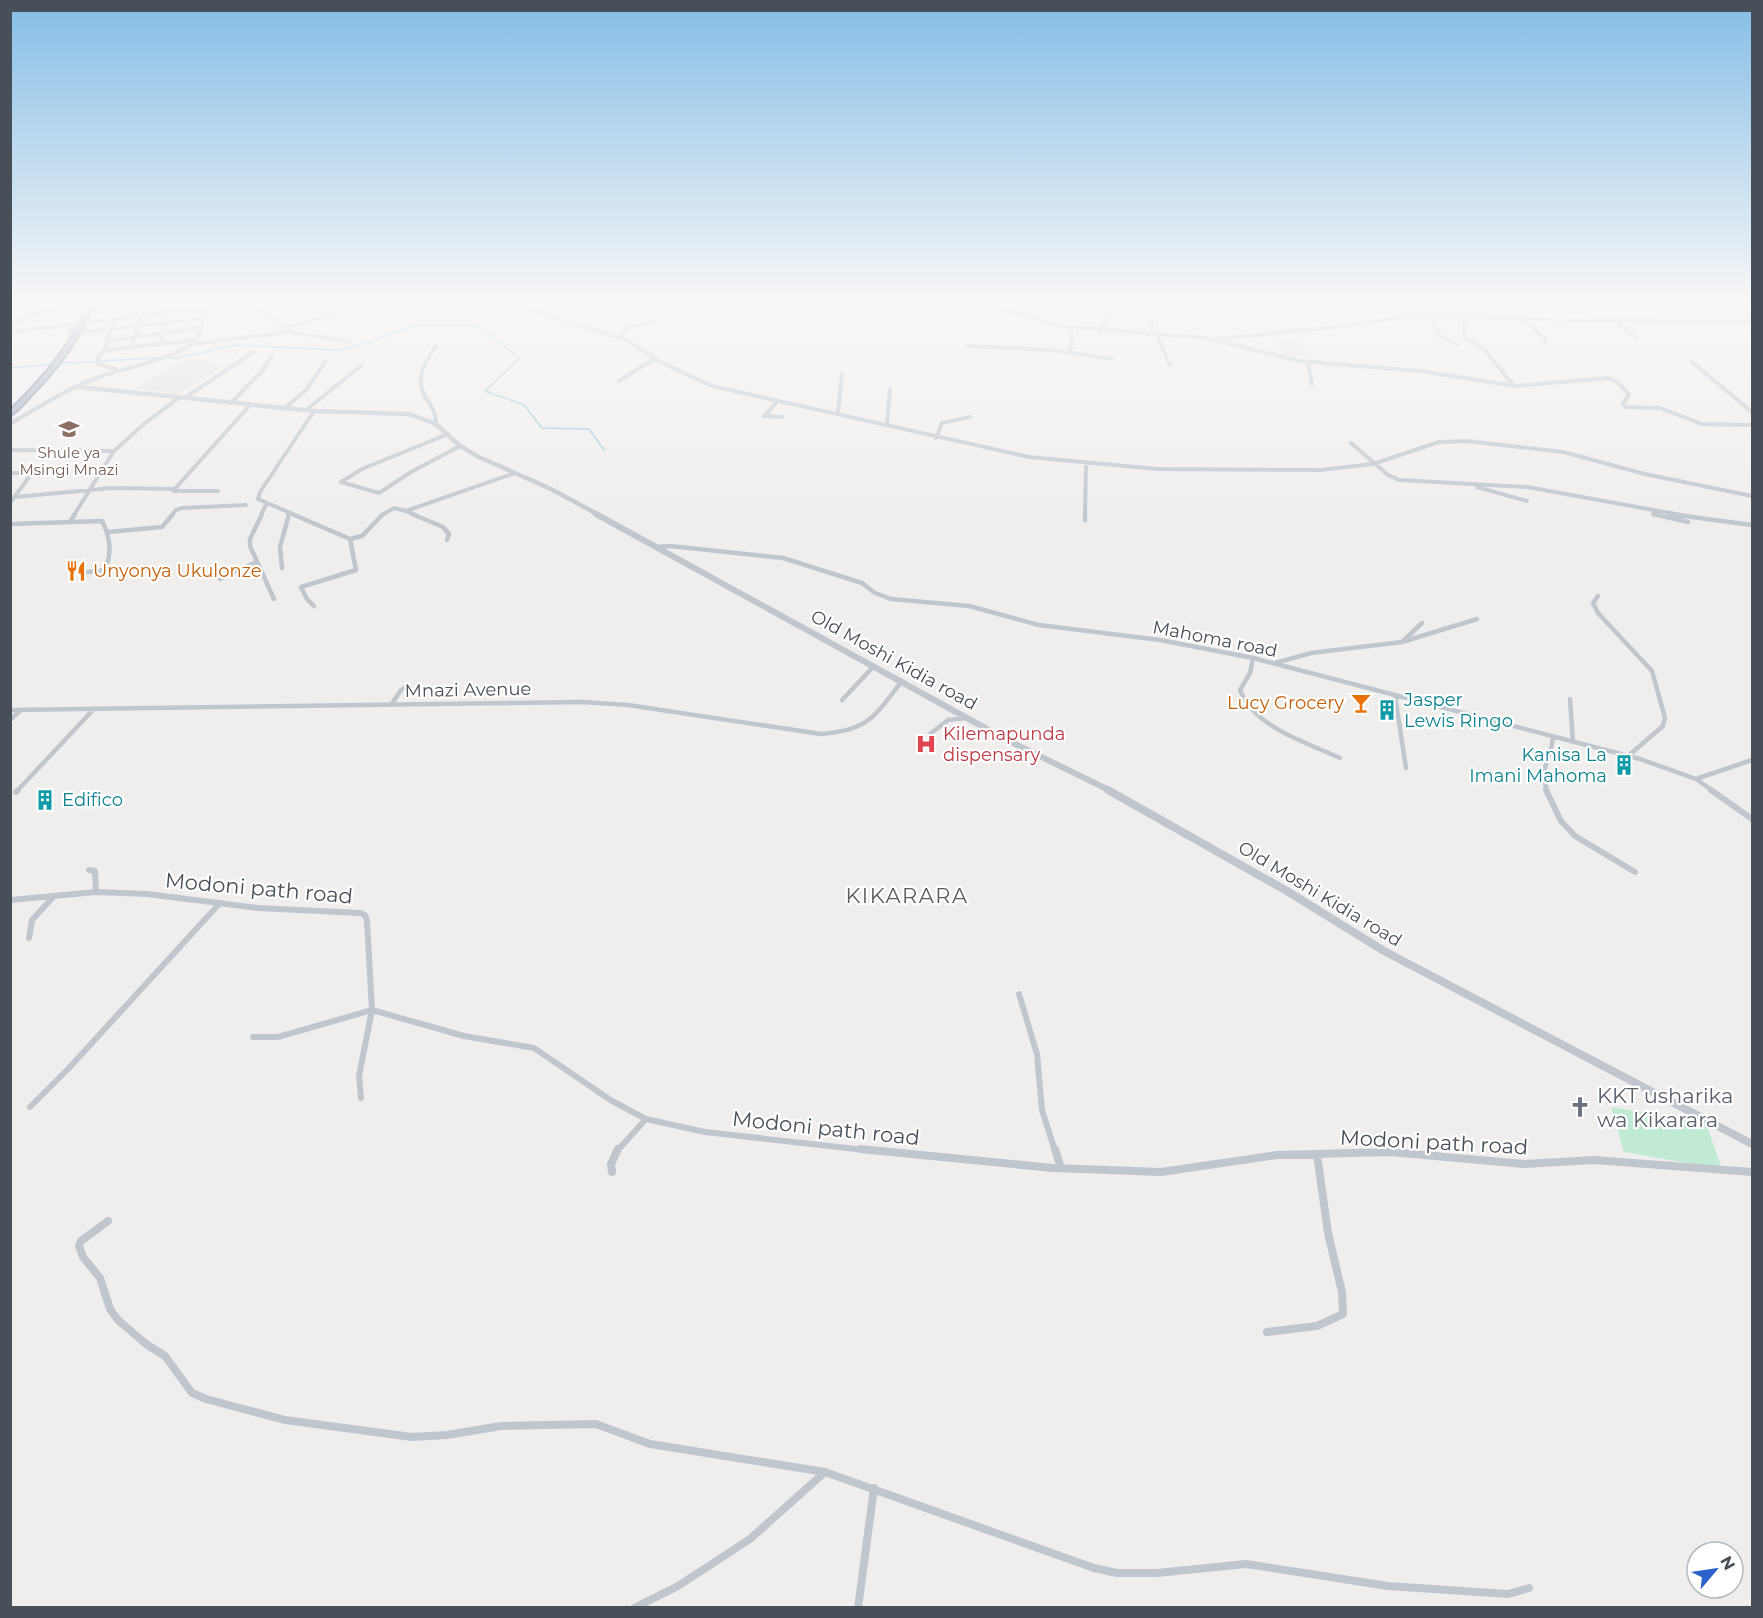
<svg xmlns="http://www.w3.org/2000/svg" width="1763" height="1618" viewBox="0 0 1763 1618" font-family="Montserrat,sans-serif">
<style>
.education{fill:#e1dfde}
.green{fill:#c0ead4}
.lines{fill:none;stroke-linecap:round;stroke-linejoin:round}
.stream{stroke:#91cae2;stroke-width:1.5}
.trunk-casing{stroke:#7587a3;stroke-width:3}
.minor-far3{stroke:#bfc6ce;stroke-width:4}
.minor-far2{stroke:#bfc6ce;stroke-width:4.5}
.minor-far1{stroke:#bfc6ce;stroke-width:6}
.minor{stroke:#bfc6ce;stroke-width:8}
.tertiary-far2{stroke:#bfc6ce;stroke-width:4.5}
.tertiary-far1{stroke:#bfc6ce;stroke-width:6}
.tertiary{stroke:#bfc6ce;stroke-width:8}
.trunk{fill:#9dabc0;fill-rule:evenodd}
.labels{text-anchor:middle;dominant-baseline:central;stroke-width:4.5;stroke-linejoin:round;paint-order:stroke}
.far-education-label{font-size:15px;fill:#785e54;stroke:#fff}
.food-label{font-size:18px;fill:#c56008;stroke:#fff;text-anchor:start}
.street-label{font-size:18px;fill:#474f59;stroke:#fff}
.culture-label{font-size:18px;fill:#0d838f;stroke:#fff;text-anchor:start}
.health-label{font-size:18px;fill:#be3a42;stroke:#fff;text-anchor:start}
.near-street-label{font-size:21px;fill:#474f59;stroke:#fff}
.quarter-label{font-size:21px;letter-spacing:1.5px;fill:#5b5d61;stroke:#fff}
.near-worship-label{font-size:21px;fill:#5b616d;stroke:#fff;text-anchor:start}
</style>
<rect width="100%" height="100%" fill="#f0eeed"/>
<path class="education" d="M1277,340H1301L1311,356H1286Z
M188,357L223,366L177,394L135,388Z"/>
<path class="green" d="M1611,1107L1706,1123L1722,1169L1624,1152Z"/>
<g class="lines">
<path class="stream" d="M165,358H177L236,345L338,350L367,343L414,326H478L520,358L485,391L524,405L542,428L589,429L604,450
M100,361L157,358
M61,363L94,362
M10,368L53,364"/>
<g class="trunk-casing">
<path id="trunk" d="M89,303H95C80,339 58,369 31,396C25,403 18,411 10,416V410C43,378 71,345 89,303Z"/>
</g>
<path class="minor-far3" d="M246,303L252,305L262,303
M294,303L299,306L350,305
M510,303L627,340L658,361L712,386L1029,457L1157,469L1320,470L1373,464L1439,442L1466,441L1563,452L1645,474L1752,496
M921,303L1001,308L1059,326L1206,338L1300,361L1420,371L1515,386L1608,378L1616,381L1629,394L1623,404L1626,407L1660,408L1702,424L1752,425
M1404,303L1408,316
M1745,303L1739,307L1752,317
M252,305L284,327
M90,309L142,303
M152,315L157,303
M1430,316L1439,335L1457,345
M1464,317L1465,337L1484,349L1513,385
M114,319L105,348L107,350L196,340
M1524,319L1545,339V343
M1151,321L1153,334
M1616,321L1636,338
M10,327L31,315L54,310
M1070,327L1072,340L1070,352
M285,331L349,342
M1100,331L1113,309
M10,332L204,308
M69,333L73,324
M76,333L204,318
M1156,334L1170,365
M619,337L629,327L654,321
M1217,339L1327,328L1418,315L1587,321L1752,322
M107,341L201,328
M192,344L280,333L285,331L284,327L338,314L354,303
M160,345L167,313
M436,346C425,362 414,379 426,398C432,407 436,413 436,424
M967,346L1053,350L1112,359
M106,349L98,357V364L116,369
M131,349L141,316
M1308,362L1312,384
M1692,362L1752,412
M619,381L654,359
M186,397L253,352
M778,401L764,416L782,417
M231,403L262,371L272,356
M285,408L306,390L325,362
M306,410L362,365
M838,413L842,374
M10,424C39,407 68,388 99,377C121,369 179,357 194,342C203,332 204,315 207,303
M887,424L890,389
M448,434L362,469L341,482L379,493L411,472L460,446
M936,438L942,423L970,417
M1351,443L1388,475L1399,480L1527,487L1681,515
M10,450L114,451
M10,473H32L10,503
M1477,487L1527,501
M218,491H173L250,405
M15,497L112,488L174,489
M406,511L416,515
M1653,514L1658,515
M74,515L114,451L145,423L180,397
M172,515L176,510L182,508L246,505
M261,515L267,503
M288,515L289,513
M295,515L258,499L260,492L314,411
M382,515L394,508L406,511L515,473
M1085,515L1086,463"/>
<path class="minor-far2" d="M262,514L250,539V546L274,599
M292,514L350,539L362,536L383,514
M412,514L443,527L449,534L447,540
M1653,514L1688,522
M1670,514L1752,525
M1085,520V514
M70,522L75,514
M10,524L102,521C110,536 113,555 104,570L80,573
M108,532L162,527L173,514
M657,547L670,546L783,558L862,583L875,593L891,599L969,606L1039,625L1160,640L1253,658L1640,759L1696,779L1713,791
M282,568L280,547L289,514
M220,579L256,562
M1598,596L1593,603L1598,613L1652,671L1665,718L1663,726L1628,756
M314,606L307,599L301,587L356,570L350,539
M1402,642L1422,623
M1253,658L1250,673L1240,690C1255,728 1306,742 1340,758
M1275,663L1311,653L1402,642L1477,619
M1395,696L1406,768
M1570,699L1573,742
M842,700L874,666
M391,705L401,690L407,686
M10,710L582,702L628,705L821,734C869,730 874,717 902,681
M10,720L21,710
M930,734L948,720L966,718
M1696,779L1752,760
M17,791L93,710
M1547,791C1539,765 1551,761 1553,737"/>
<path class="minor-far1" d="M1546,790L1561,821L1575,836L1635,872
M1711,790L1752,819
M16,792L18,790
M89,870L95,871L96,892
M10,900L96,892L147,894L258,908L360,913L365,915L367,921L372,1010L464,1036L534,1048L612,1101L646,1119L705,1132L874,1151
M29,938L32,920L54,896
M1019,994L1037,1054L1042,1110L1055,1151
M253,1037H278L372,1010
M361,1098L359,1076L372,1010
M30,1107L69,1068L220,903
M617,1151L646,1119"/>
<path class="minor" d="M860,1149L1053,1168L1161,1172L1277,1155L1390,1152L1524,1164L1594,1160L1752,1172
M1055,1149L1061,1168
M612,1172L611,1164L618,1149
M108,1221L81,1241L79,1246L83,1257L100,1278L110,1309L118,1320L146,1344L165,1356L192,1393L206,1399L285,1420L412,1437L447,1435L501,1426L596,1424L650,1444L825,1472L1094,1568L1117,1573H1157L1246,1564L1388,1586L1508,1594L1529,1588
M1267,1332L1317,1326L1343,1314L1342,1292L1328,1233L1317,1154
M634,1608L678,1586L750,1539L825,1472
M858,1608L874,1488"/>
<path class="tertiary-far2" d="M78,387L314,411L409,414L436,424L460,446L479,457L551,489L599,515"/>
<path class="tertiary-far1" d="M596,514L1007,740L1111,791"/>
<path class="tertiary" d="M1108,790L1287,891L1384,951L1752,1144"/>
<use href="#trunk" class="trunk"/>
</g>
<linearGradient id="sky" x2="0" y2="1"><stop stop-color="#85bde6"/><stop offset="0.57" stop-color="#f8f7f7"/><stop offset="1" stop-color="#f8f7f7" stop-opacity="0"/></linearGradient>
<rect width="1763" height="529" fill="url(#sky)"/>
<defs>
<g id="school-bare" transform="scale(1.62)"><path d="M0-5L7-2L0 1L-7-2ZM-4 1L0 2.5L4 1V4Q0 6-4 4Z" fill="#8d6e63" stroke="#fff" stroke-width="2.5" paint-order="stroke"/></g>
<g id="restaurant-bare" transform="scale(1.62)"><path d="M-5-6h1v4h1v-4h1v4h1v-4h1v5L-1.5 .5V6h-2V.5L-5-1ZM5-6V6H3V1.5H1.5Q1.5-4 5-6Z" fill="#e8710a" stroke="#fff" stroke-width="2.5" paint-order="stroke"/></g>
<g id="bar-bare" transform="scale(1.62)"><path d="M-6-5H6L.8 .8V4.5H3.5V6h-7V4.5H-.8V.8Z" fill="#e8710a" stroke="#fff" stroke-width="2.5" paint-order="stroke"/></g>
<g id="building-bare" transform="scale(1.62)"><path d="M-4-6H4V6H1V3H-1V6H-4ZM-2.5-4.3h1.7v1.8h-1.7ZM.8-4.3h1.7v1.8H.8ZM-2.5-1h1.7V.8h-1.7ZM.8-1h1.7V.8H.8Z" fill="#0f9aa8" stroke="#fff" stroke-width="2.5" paint-order="stroke"/></g>
<g id="hospital-bare" transform="scale(1.62)"><path d="M-5-5h3v3.5h4V-5h3V5h-3V1.5h-4V5h-3Z" fill="#e0444e" stroke="#fff" stroke-width="2.5" paint-order="stroke"/></g>
<g id="church-bare" transform="scale(1.62)"><path d="M-1.2-6h2.4v3.5h3.3v2.4h-3.3V6h-2.4V-.1h-3.3v-2.4h3.3Z" fill="#6b7280" stroke="#fff" stroke-width="2.5" paint-order="stroke"/></g>
</defs>
<g fill-rule="evenodd">
<use href="#school-bare" x="69" y="429"/>
<use href="#restaurant-bare" x="76" y="571"/>
<use href="#bar-bare" x="1361" y="703"/>
<use href="#building-bare" x="1387" y="710"/>
<use href="#hospital-bare" x="926" y="744"/>
<use href="#building-bare" x="1624" y="765"/>
<use href="#building-bare" x="45" y="800"/>
<use href="#church-bare" x="1580" y="1107"/>
</g>
<g class="labels">
<g class="far-education-label">
<text x="69" y="452">Shule ya<tspan x="69" dy="17">Msingi Mnazi</tspan></text>
</g>
<g class="food-label">
<text x="93" y="571">Unyonya Ukulonze</text>
<text x="1344" y="703" text-anchor="end">Lucy Grocery</text>
</g>
<g class="street-label">
<text transform="translate(1215 639) rotate(11)">Mahoma road</text>
<text transform="translate(894 660) rotate(29)">Old Moshi Kidia road</text>
<text transform="translate(468 690) rotate(-1)">Mnazi Avenue</text>
<text transform="translate(1320 894) rotate(31)">Old Moshi Kidia road</text>
</g>
<g class="culture-label">
<text x="1404" y="700">Jasper<tspan x="1404" dy="21">Lewis Ringo</tspan></text>
<text x="1607" y="755" text-anchor="end">Kanisa La<tspan x="1607" dy="21">Imani Mahoma</tspan></text>
<text x="62" y="800">Edifico</text>
</g>
<g class="health-label">
<text x="943" y="734">Kilemapunda<tspan x="943" dy="21">dispensary</tspan></text>
</g>
<g class="near-street-label">
<text transform="translate(259 888) rotate(5)">Modoni path road</text>
<text transform="translate(826 1128) rotate(6)">Modoni path road</text>
<text transform="translate(1434 1142) rotate(3)">Modoni path road</text>
</g>
<g class="quarter-label">
<text x="907" y="895">KIKARARA</text>
</g>
<g class="near-worship-label">
<text x="1597" y="1095">KKT usharika<tspan x="1597" dy="24">wa Kikarara</tspan></text>
</g>
</g>
<rect width="1763" height="1618" fill="none" stroke="#474f59" stroke-width="24"/>
<g transform="translate(1715 1570) rotate(61)"><circle r="28" fill="#ffffff" stroke="#b5b9bd" stroke-width="1.5"/>
<path d="M0-4.5L10 22L0 15L-10 22Z" fill="#2b62cc"/>
<text y="-9" font-size="16" font-weight="bold" text-anchor="middle" fill="#474f59">N</text>
</g>
</svg>
